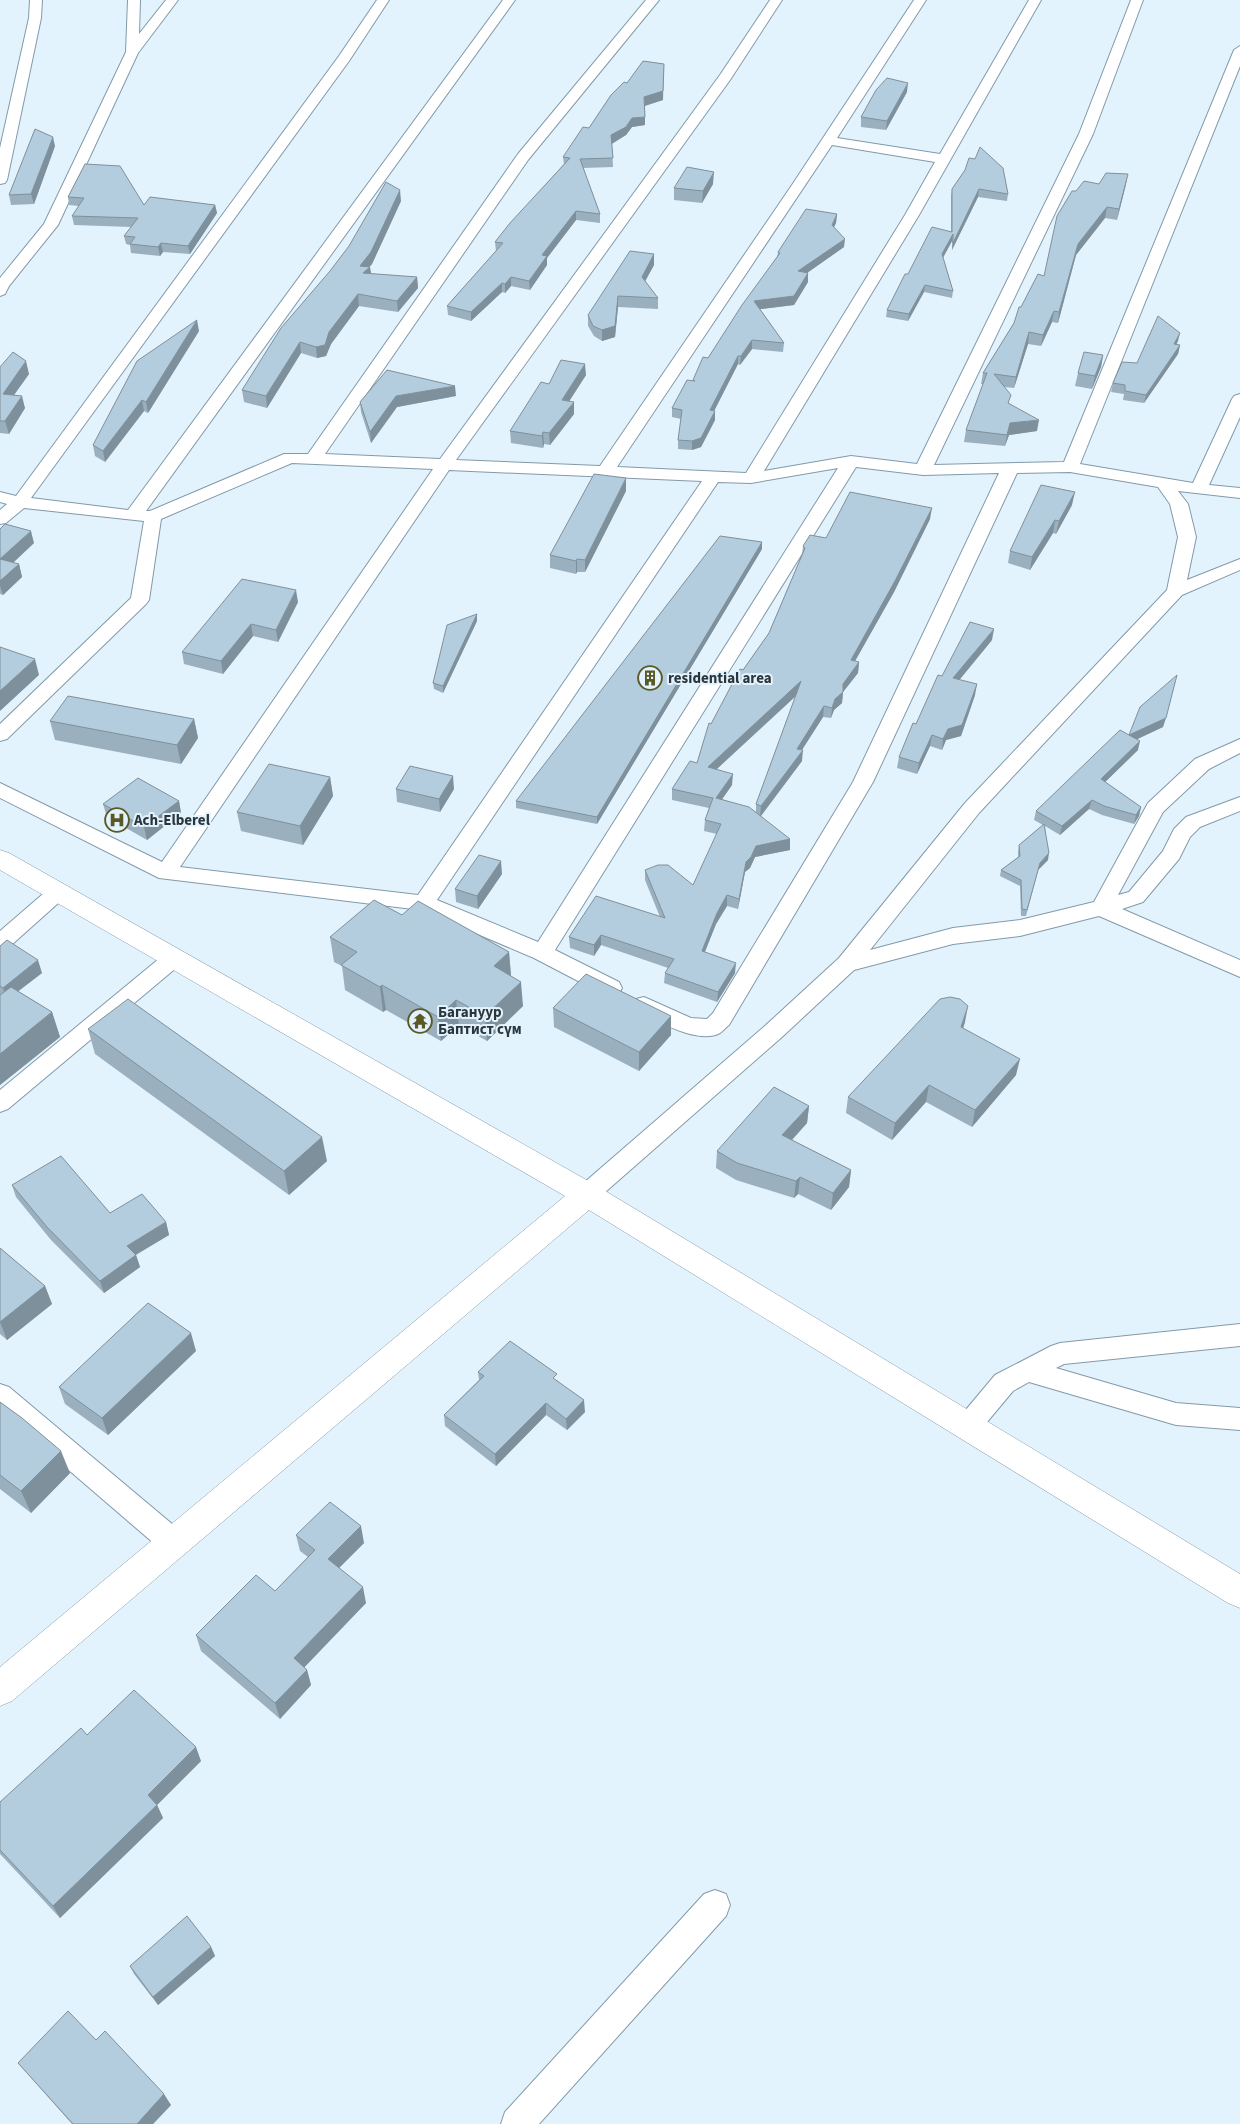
<svg xmlns="http://www.w3.org/2000/svg" width="1240" height="2124" viewBox="0 0 1240 2124" font-family="'Source Sans 3',sans-serif">
<style>
.lines{fill:none;stroke-linecap:round;stroke-linejoin:round}
.street-casing{stroke:#829aa9;stroke-width:2}
.secondary-casing{stroke:#829aa9;stroke-width:1}
.street{fill:#fff;fill-rule:evenodd}
.secondary{fill:#fff;fill-rule:evenodd}
.wall{fill:#9bb0bf;fill-rule:evenodd}
.shaded-wall{fill:#7e909b}
.building{fill:#b4cdde;stroke:#7e909b}
.labels{text-anchor:middle;dominant-baseline:central;stroke-width:4;stroke-linejoin:round;paint-order:stroke}
.poi-label{font-size:15px;font-weight:bold;fill:#2b353c;stroke:#e3f3fd;text-anchor:start}
</style>
<rect width="100%" height="100%" fill="#e3f3fd"/>
<g class="lines">
<g class="street-casing">
<path id="street" d="M30,0H42L41,18L7,180L5,183L0,184V148L29,18Z
M128,0H140L139,34L166,0H178L138,53L58,225L9,286L5,294L0,296V278L44,224L126,52Z
M377,0H389L349,61L31,498L128,510L503,0H515L146,511H150L284,454H308L518,154L646,0H659L528,160L325,454L440,459L720,75L770,0H782L730,80L456,460L600,466L792,185L914,0H926L837,138L940,154L1029,0H1041L919,215L764,471L851,456L917,464L1079,134L1131,0H1143L1093,134L934,465L1064,462L1234,50L1240,46V66L1080,464L1193,483L1232,399L1234,396L1240,394V417L1209,485L1240,488V498L1178,491L1188,504L1196,537L1187,580L1240,559V570L1182,595L979,813L870,950L953,928L1020,920L1094,902L1148,803L1195,759L1240,739V753L1209,769L1163,812L1118,895L1129,892L1163,851L1174,829L1186,817L1240,797V811L1200,827L1190,837L1179,859L1143,902L1122,909L1240,960V977L1099,916L1020,936L953,944L854,970L782,1037L595,1201L587,1203L579,1201L575,1194L579,1187L766,1025L839,958L965,803L1167,590L1178,537L1170,504L1158,487L1070,472L1017,473L873,782L729,1025C726,1027 723,1031 720,1033C698,1045 656,1020 636,1011L633,1005L636,999L644,997L691,1018L707,1019L713,1013L853,782L999,473L923,475L856,467L555,950L619,982L622,988L619,994L611,996L603,994L534,958L421,910L159,878L0,798V783L162,862L433,469L292,463L161,519L149,600L146,604L7,739L0,741V724L131,598L144,521L24,508L6,523L0,524V510L7,504L0,502V492L16,496L339,56ZM832,145L935,162L905,215L746,473L617,467ZM838,468L538,942L437,900L718,482L751,483ZM449,470L702,481L418,895L180,867Z
M58,885L65,887L68,892L65,897L8,948L0,951V931L51,887Z
M174,950L182,953L185,958L182,963L8,1109L0,1112V1090L166,953Z
M1240,1324V1346L1064,1364L1056,1368L1176,1403L1240,1408V1430L1176,1425L1029,1382L1013,1391L977,1434L968,1437L959,1434L955,1426L959,1418L995,1375L1051,1346L1060,1343Z
M0,1384L9,1387L184,1534L188,1543L184,1552L174,1555L164,1552L0,1411Z
M715,1890L726,1894L730,1905L726,1916L539,2124H501L505,2112L704,1894Z"/>
</g>
<g class="secondary-casing">
<path id="secondary" d="M0,850L9,853L597,1186L1240,1574V1608L1228,1603L589,1210L12,1701L0,1706V1667L565,1196L0,870Z"/>
</g>
<use href="#street" class="street"/>
<use href="#secondary" class="secondary"/>
</g>
<path class="wall" d="M907,92L886,130L861,127V117Z
M611,95L663,100L645,106V125L632,127L626,135L612,144L613,167L583,168L600,214V223L576,220L547,258V265L530,290L511,286L505,293L502,292L471,321L448,315L447,306L496,251L495,242L564,164L563,157L589,128Z
M55,146L34,204L11,205L9,195Z
M85,164L144,205H215L217,213L190,254L163,252L160,256L131,253L130,245L126,244L124,236L131,227L74,225L72,216L79,206L69,205L68,197Z
M965,170L1008,194L1007,201L978,197L952,250V241L943,258L953,291L952,298L924,292L908,321L886,317L887,310L908,274L951,232V196L952,189Z
M713,184L702,203L674,200V188Z
M1099,184H1126L1117,220L1105,218L1076,255L1058,323L1052,322L1041,346L1028,344L1014,388L1004,387L1009,404L1037,431L1009,435L1005,446L964,442L966,430L983,384H981L983,373L1014,323L1021,307L1044,276L1076,191Z
M401,201L372,264L369,267L371,274L417,277L418,288L398,312L359,306L331,344L326,356L317,358L301,353L267,408L244,402L242,390Z
M837,214L836,223L834,227L844,247L807,273H808V282L794,305L760,309L784,343L783,352L752,349L740,365L738,364L714,411L715,420L701,447L692,450L678,449V440L681,419L672,417V408L693,381L777,257L778,252Z
M654,254V265L645,281L658,298V309L618,307L615,337L602,341L594,336L588,326V315Z
M199,331L148,413L144,411L105,462L95,456L93,445Z
M1178,341L1176,345H1180L1178,354L1144,403L1123,400L1124,394L1111,392L1113,383L1137,363Z
M1103,355L1101,367L1092,389L1075,386L1078,373Z
M0,367L29,374L14,395L25,408L9,434L0,433Z
M586,375L569,401L574,414L550,445L544,444L543,448L511,443L510,431L549,384Z
M456,396L397,407L371,443L361,412L360,402Z
M626,491L585,572H577L576,574L550,568V555Z
M1072,505L1056,534L1053,533L1030,570L1008,563L1010,551Z
M930,519L894,592L855,661L859,662L858,673L843,692L842,703L834,710L831,718L823,717L802,750V761L761,816L790,850L755,857L750,868L745,872L738,909L727,906L716,924L705,952L735,973L717,1002L664,983L665,973L668,968L601,945L594,956L570,948L569,937L660,917L645,880V870L693,885L717,834L704,831L705,820L709,808L672,800V789L697,763L711,724L743,670L769,633L802,555L803,546L826,538ZM796,696L756,804V812L722,799L732,785L717,769Z
M0,529L34,543L13,563L19,564L22,577L3,595L0,594Z
M762,549L597,824L516,808V801Z
M298,602L278,642L253,636L223,674L184,664L182,652Z
M477,621L443,693L434,689L433,683Z
M992,640L959,680L975,695L961,736L946,740L942,750L930,746L917,774L897,768L899,757L916,724L942,676Z
M1177,675L1163,727L1137,739L1138,750L1105,782L1141,807L1139,816L1134,824L1102,815L1089,809L1060,835L1045,826L1048,860L1038,870L1026,916H1021L1020,886L1000,876L1001,870L1018,857V852L1019,845L1043,825L1034,820L1036,811L1129,735Z
M194,719L198,738L181,764L55,740L50,721Z
M330,777L333,796L303,845L241,831L237,812Z
M396,789H454L440,812L397,802Z
M179,801L181,813L147,840L107,817L103,804Z
M502,874L478,909L456,902L455,889Z
M402,915L509,952L511,976L523,1006L487,1041L459,1025L441,1041L386,1010L383,1012L345,990L342,966L334,962L330,937Z
M0,946L42,973L18,991L52,1012L60,1037L0,1085Z
M553,1008L671,1016V1035L639,1071L554,1027Z
M965,1022L963,1028L1016,1075L972,1127L926,1102L892,1140L846,1113L848,1097Z
M88,1029L327,1161L289,1195L95,1054Z
M809,1106L807,1123L792,1140L851,1170L849,1187L831,1210L798,1194L794,1198L736,1180L716,1168L717,1151Z
M12,1185L110,1213L166,1222L169,1235L136,1255L140,1267L104,1293L51,1240L16,1197Z
M0,1248L45,1286L52,1304L7,1340L0,1334Z
M196,1351L108,1435L65,1404L59,1387Z
M478,1372L557,1380L585,1412L567,1430L546,1415L496,1466L445,1426L444,1415L479,1380Z
M0,1402L70,1473L31,1513L0,1489Z
M296,1535L364,1543L339,1568L366,1603L304,1667L307,1670L311,1685L280,1719L201,1651L196,1635L275,1591L308,1557L300,1551Z
M87,1735L201,1761L157,1805L163,1818L60,1918L0,1854V1802Z
M211,1947L215,1956L158,2005L134,1974L130,1966Z
M18,2063L171,2105L153,2124H72L27,2073Z"/>
<path class="shaded-wall" d="M664,64L663,100L644,106V97Z
M908,83L907,92L886,130L887,121Z
M645,117V125L632,127L626,135L611,144V135L632,118Z
M53,137L55,146L34,204L31,194Z
M714,172L713,184L702,203L703,191Z
M1128,174L1126,184L1117,220L1119,209Z
M979,189L978,197L952,250L953,243Z
M400,190L401,201L372,264L367,270L370,267L372,278H362L360,266Z
M215,205L217,213L190,254L188,246Z
M1107,207L1105,218L1076,255L1058,323L1059,312L1078,244Z
M576,211V220L547,258V265L530,290L529,281L542,255Z
M837,214L836,223L831,233L832,225Z
M953,234L952,241L941,261L942,254Z
M845,239L844,247L797,280L798,271Z
M161,243L163,252L160,256L158,247Z
M654,254V265L642,287V277Z
M808,273V282L794,305L754,310V301Z
M417,277L418,288L398,312L397,301Z
M511,277V286L505,293V284Z
M502,283V292L471,321V312Z
M925,285L924,292L908,321L909,314Z
M358,294L359,306L331,344L326,356L317,358L316,347L329,332Z
M618,296V307L615,337L602,341V330Z
M1054,311L1052,322L1041,346L1043,335Z
M197,320L199,331L148,413L146,402Z
M1029,332L1028,344L1014,388L1016,377Z
M1180,333L1178,341L1172,353L1174,344Z
M752,340V349L740,365L741,356Z
M300,342L301,353L267,408L266,396Z
M1180,345L1178,354L1144,403L1146,395Z
M1103,355L1101,367L1092,389L1095,376Z
M738,356V364L710,419V410Z
M26,361L29,374L6,406L3,394Z
M585,364L586,375L563,411L562,400Z
M455,386L456,396L397,407L371,443L370,432L396,396Z
M22,396L25,408L9,434L5,421Z
M142,400L144,411L105,462L103,451Z
M574,402V414L550,445L549,433Z
M715,411V420L701,447L692,450V441Z
M1039,420L1037,431L1009,435L1005,446L1007,435L1010,423Z
M543,432L544,444L543,448L542,436Z
M626,478V491L585,572V560Z
M1075,492L1072,505L1056,534L1059,521Z
M932,508L930,519L894,592L850,670L851,660Z
M1055,520L1053,533L1030,570L1032,557Z
M31,531L34,543L4,571L0,559Z
M762,542V549L597,824V817Z
M577,559V572L576,574V561Z
M19,564L22,577L3,595L0,586V581Z
M296,590L298,602L278,642L276,630Z
M477,614V621L443,693V686Z
M251,624L253,636L223,674L221,661Z
M994,629L992,640L952,689L953,678Z
M35,659L39,675L0,711V691Z
M859,662L858,673L843,692L842,703L834,710L831,718L832,708L835,699L843,684Z
M801,681L800,692L708,777V767Z
M977,684L975,695L961,736L946,740L942,750L943,739L948,729Z
M824,706L823,717L796,759L797,749Z
M1166,718L1163,727L1127,744L1129,735Z
M194,719L198,738L181,764L177,745Z
M932,735L930,746L917,774L919,763Z
M1140,741L1138,750L1099,788L1101,779Z
M803,750L802,761L760,817L761,806Z
M733,774L732,785L716,808V798Z
M453,776L454,789L440,812L439,799Z
M330,777L333,796L303,845L300,826Z
M1092,800L1089,809L1060,835L1062,826Z
M179,801L181,813L147,840L144,827Z
M1141,807L1139,816L1134,824L1136,815Z
M790,839V850L755,857L750,868L745,872L738,909L739,899L746,862L756,846Z
M1049,853L1048,860L1038,870L1026,916L1040,863Z
M501,861L502,874L478,909L477,896Z
M727,895V906L716,924L701,961L702,951L717,913Z
M601,935V945L594,956V945Z
M509,952L511,976L494,966Z
M38,960L42,973L7,1000L3,988Z
M736,963L735,973L717,1002L718,992Z
M521,982L523,1006L487,1041L485,1016Z
M382,985L386,1010L383,1012L380,987Z
M456,1000L459,1025L441,1041L438,1017Z
M968,1006L965,1022L958,1044L961,1027Z
M52,1012L60,1037L0,1085V1054Z
M671,1016V1035L639,1071V1052Z
M1020,1059L1016,1075L972,1127L975,1110Z
M929,1085L926,1102L892,1140L895,1123Z
M809,1106L807,1123L781,1152L782,1135Z
M322,1137L327,1161L289,1195L284,1171Z
M851,1170L849,1187L831,1210L833,1193Z
M800,1177L798,1194L794,1198L796,1181Z
M166,1222L169,1235L130,1258L127,1246Z
M136,1255L140,1267L104,1293L100,1281Z
M45,1286L52,1304L7,1340L0,1322Z
M191,1333L196,1351L108,1435L102,1418Z
M584,1400L585,1412L567,1430L566,1419Z
M546,1403V1415L496,1466L495,1454Z
M61,1451L70,1473L31,1513L21,1491Z
M361,1526L364,1543L332,1575L328,1559Z
M363,1587L366,1603L298,1674L294,1658Z
M307,1670L311,1685L280,1719L275,1703Z
M196,1747L201,1761L154,1808L157,1805L163,1818L60,1918L53,1906L148,1795Z
M211,1947L215,1956L158,2005L153,1997Z
M164,2094L171,2105L153,2124H137Z"/>
<path class="building" d="M643,61L664,64L663,91L644,97L645,117L632,118L626,127L611,135L613,158L580,159L600,214L576,211L542,255L547,256L529,281L511,277L505,284L502,283L471,312L447,306L503,243L495,242L510,223L570,158L563,157L583,127L589,128L611,95L624,82L627,83Z
M887,78L908,83L887,121L861,117L876,90Z
M35,129L53,137L31,194L9,195Z
M980,147L1003,168L1008,194L979,189L953,243V234L942,254L953,291L925,285L909,314L887,310L905,274H908L932,227L952,232V189L965,170L969,158L975,159Z
M85,164L120,166L144,205L150,197L215,205L188,246L161,243L158,247L130,244L135,237L124,236L138,218L72,216L84,198L68,197Z
M687,167L714,172L703,191L674,188Z
M1106,173L1128,174L1119,209L1107,207L1078,244L1059,312L1054,311L1043,335L1029,332L1016,377L994,374L1011,395L1008,403L1039,420L1010,423L1007,435L966,430L987,373H983L1014,323L1019,307H1021L1038,274L1044,276L1057,216L1072,191H1076L1084,181L1099,184Z
M386,182L400,190L371,252L360,266L370,267L363,273L417,277L397,301L358,294L329,332L325,345L316,347L300,342L266,396L242,390L281,328L330,271L349,246Z
M806,209L837,214L832,225L845,239L798,271L808,273L794,296L754,301L784,343L752,340L741,356H738L710,410L715,411L701,438L692,441L678,440L682,410L672,408L687,380L695,381L693,380L703,357L708,358L742,305L780,253L778,252Z
M630,251L654,254L642,277L658,298L618,296L615,326L602,330L593,326L588,315Z
M1158,316L1180,333L1174,344L1180,345L1146,395L1125,391V385L1113,383L1122,362L1137,363Z
M197,320L146,402L142,400L103,451L93,445L137,361Z
M13,352L26,361L3,394L22,396L5,421H0V367Z
M1084,352L1103,355L1095,376L1078,373Z
M561,360L585,364L562,400L574,402L549,433L543,432L542,436L510,431L541,382L549,384Z
M387,370L455,386L396,396L370,432L360,402Z
M594,474L626,478L585,560L577,559L576,561L550,555Z
M1041,485L1075,492L1059,521L1055,520L1032,557L1010,551Z
M850,492L932,508L895,581L851,660L859,662L843,684V692L835,699L832,708L824,706L797,749L803,750L761,806L756,804L801,681L708,767L733,774L716,798L749,807L790,839L756,846L751,857L746,862L739,899L727,895L717,913L702,951L736,963L718,992L665,973L674,959L601,935L594,945L569,937L596,896L665,918L645,870L658,865H668L693,885L721,824L705,820L713,798L672,789L690,761L697,763L709,723L711,724L740,669L743,670L769,633L805,548L803,546L810,535L826,538Z
M5,524L31,531L0,559L19,564L0,581V529Z
M720,536L762,542L597,817L516,801Z
M242,579L296,590L276,630L251,624L221,661L182,652Z
M477,614L443,686L433,683L447,625Z
M970,622L994,629L953,678L977,684L962,725L948,729L943,739L932,735L919,763L899,757L913,723L916,724L938,675L942,676Z
M0,647L35,659L0,691Z
M1177,675L1166,718L1129,735L1140,741L1101,779L1141,807L1136,815L1104,806L1092,800L1062,826L1036,811L1120,730L1129,735L1140,707Z
M68,696L194,719L177,745L50,721Z
M269,764L330,777L300,826L237,812Z
M410,766L453,776L439,799L396,789Z
M138,778L179,801L144,827L103,804Z
M1044,824L1049,853L1040,863L1027,910L1022,909L1021,880L1001,870L1020,856L1019,845Z
M479,855L501,861L477,896L455,889Z
M374,900L402,915L418,901L509,952L494,966L521,982L485,1016L456,1000L438,1017L382,985L380,987L341,965L357,952L330,937Z
M7,940L38,960L3,988L0,986V946Z
M586,974L671,1016L639,1052L553,1008Z
M11,987L52,1012L0,1054V995Z
M950,997L960,999L968,1006L961,1027L1020,1059L975,1110L929,1085L895,1123L848,1097L940,999Z
M128,999L322,1137L284,1171L88,1029Z
M774,1087L809,1106L782,1135L851,1170L833,1193L800,1177L796,1181L737,1163L717,1151Z
M61,1156L110,1213L142,1194L166,1222L127,1246L136,1255L100,1281L47,1227L12,1185Z
M0,1248L45,1286L0,1322Z
M148,1303L191,1333L102,1418L59,1387Z
M510,1341L557,1374L553,1378L584,1400L566,1419L546,1403L495,1454L444,1415L484,1376L478,1372Z
M0,1402L22,1418L61,1451L21,1491L0,1475Z
M330,1502L361,1526L328,1559L363,1587L294,1658L307,1670L275,1703L196,1635L256,1575L275,1591L315,1550L296,1535Z
M134,1690L196,1747L148,1795L157,1805L53,1906L0,1850V1802L81,1728L87,1735Z
M187,1916L211,1947L153,1997L130,1966Z
M68,2011L96,2040L105,2031L164,2094L137,2124H73L18,2063Z"/>
<defs>
<g id="building-ring" transform="scale(1.25)"><circle r="9.5" fill="#e3f3fd" stroke="#5a5825" stroke-width="1.5"/><path d="M-4-6H4V6H1V3H-1V6H-4ZM-2.5-4.3h1.7v1.8h-1.7ZM.8-4.3h1.7v1.8H.8ZM-2.5-1h1.7V.8h-1.7ZM.8-1h1.7V.8H.8Z" fill="#5a5825"/></g>
<g id="hospital-ring" transform="scale(1.25)"><circle r="9.5" fill="#e3f3fd" stroke="#5a5825" stroke-width="1.5"/><path d="M-5-5h3v3.5h4V-5h3V5h-3V1.5h-4V5h-3Z" fill="#5a5825"/></g>
<g id="temple-ring" transform="scale(1.25)"><circle r="9.5" fill="#e3f3fd" stroke="#5a5825" stroke-width="1.5"/><path d="M0-6L5-2H3V0L6.5 2.5H4V6H1.5V3h-3V6H-4V2.5H-6.5L-3 0V-2H-5Z" fill="#5a5825"/></g>
</defs>
<g fill-rule="evenodd">
<use href="#building-ring" x="650" y="678"/>
<use href="#hospital-ring" x="117" y="820"/>
<use href="#temple-ring" x="420" y="1021"/>
</g>
<g class="labels">
<g class="poi-label">
<text x="668" y="678">residential area</text>
<text x="134" y="820">Ach-Elberel</text>
<text x="438" y="1012">Багануур<tspan x="438" dy="17">Баптист сүм</tspan></text>
</g>
</g>
</svg>
